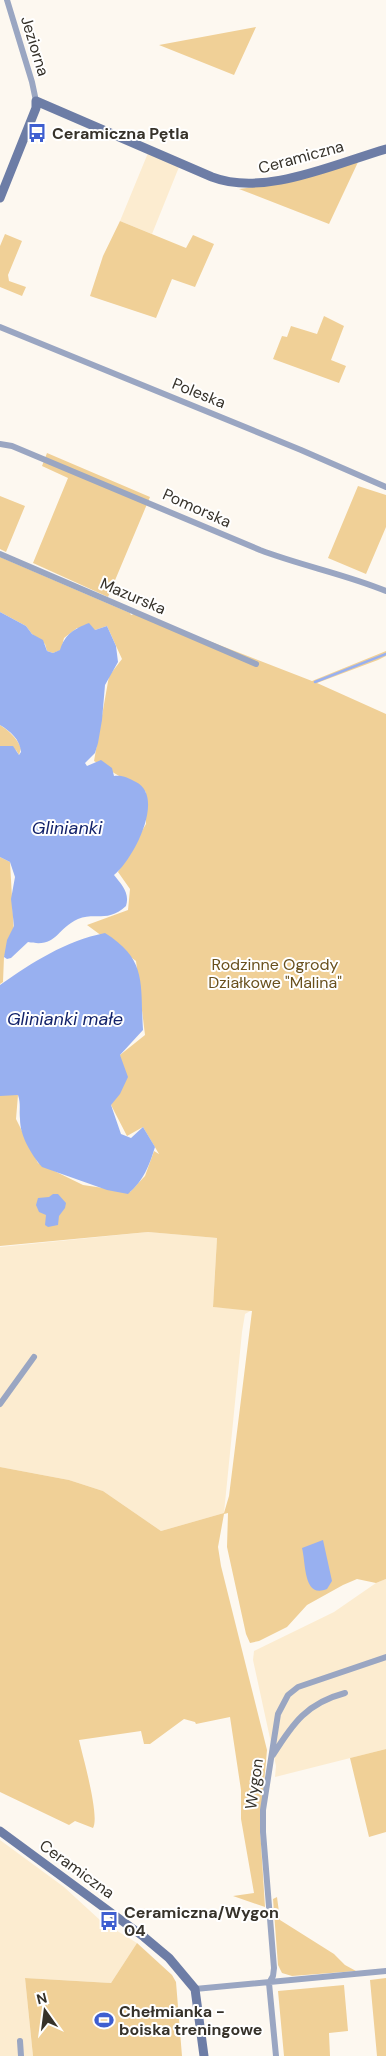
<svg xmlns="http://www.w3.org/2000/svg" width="386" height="2056" viewBox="0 0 386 2056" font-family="'DM Sans',sans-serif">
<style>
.built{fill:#fcecd0}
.green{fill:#f0d097}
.water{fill:#98b0f0}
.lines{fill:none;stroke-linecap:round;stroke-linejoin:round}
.stream{stroke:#98b0f0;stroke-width:2.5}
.street{stroke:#9aa6c2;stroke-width:6}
.secondary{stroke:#6d7da6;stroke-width:9}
.labels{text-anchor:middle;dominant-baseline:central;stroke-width:4;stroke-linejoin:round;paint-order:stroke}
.street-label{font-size:16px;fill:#36322a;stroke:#fff}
.poi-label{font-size:16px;font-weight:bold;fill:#36322a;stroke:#fff;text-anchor:start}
.park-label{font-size:16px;fill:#69501d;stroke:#fff}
.water-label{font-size:18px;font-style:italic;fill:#13236b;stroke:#fff}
</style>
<rect width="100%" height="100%" fill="#fdf8f0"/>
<path class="built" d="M148,153L179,167L152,234L120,221Z
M148,1232L217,1238L213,1307L252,1310L245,1314L242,1332L224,1513L161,1531L103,1491L69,1480L0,1467V1247Z
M386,1579V1749L275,1777L276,1766L253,1660L254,1651L334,1612L376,1583Z
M0,1840L64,1887L101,1921L137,1943L111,1983L25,1978L33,2056H0Z"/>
<path class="green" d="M256,27L234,75L159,45Z
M359,160L329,224L239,189L283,183Z
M120,221L186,248L193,235L214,244L195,287L172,279L156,318L90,296L103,256Z
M5,234L22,241L8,275L9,281L26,287L22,296L0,287V246Z
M324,316L344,326L331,360L346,366L339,383L273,359L282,336L287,337L291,326L317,334Z
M47,453L150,497L108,597L33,563L68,478L42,466Z
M358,486L386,495V527L366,574L328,558Z
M0,496L25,506L6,552L0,549Z
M0,557L130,613L131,615L137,613L312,681L386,651V656L378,660L317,683L386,714V1579L376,1583L357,1579L343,1585L307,1605L287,1627L259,1641L250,1643L246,1634L227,1547L228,1513L224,1514L218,1547L221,1566L267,1750L260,1828L265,1907L233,1896L254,1893L241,1819V1790L230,1717L196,1724L195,1722L184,1719L150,1744H144L141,1731L79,1740C83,1757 100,1817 93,1828L75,1821L69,1825L0,1792V1467L69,1480L103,1491L161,1531L224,1513L229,1496L252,1311L213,1307L217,1238L148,1232L0,1246V1095H18L16,1119L38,1163L83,1185L130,1192L145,1176L154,1151L159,1154L143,1127L127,1136L111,1105L120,1055L145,1035L136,961L87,925L128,910L130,889L118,872L146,824V792L94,761L109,676L122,659L107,626L95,630L77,628L64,638L61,650L53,653L47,651L45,644L32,634L26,626L0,612Z
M0,725C9,731 16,737 21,748L19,755L16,750L0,746Z
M0,857L10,862L14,933L4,957L3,982L0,984Z
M386,1749V1832L369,1837L350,1758Z
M277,1897L280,1920L334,1954L345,1965L356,1971L292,1976L282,1973L278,1965L273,1899Z
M137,1943L172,1975L176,1982L182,2056H33L25,1978L111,1983Z
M386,1978V2056H377L370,1980Z
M344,1985L348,2031L329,2033L330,2056H284L278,1991Z"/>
<path class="water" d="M0,612L26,626L32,634L43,640L47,651L53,653L60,650C65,634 74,629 89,623L95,630L107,626L116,646L118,662L105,685L102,720L98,743L95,753L85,763L87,766L101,760L112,768L114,776C123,775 128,778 136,782C166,797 133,860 114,875C122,885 130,893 126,906C108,923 94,912 78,919C55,930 57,948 28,942L11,958L7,959L4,957L7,940L14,926L11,899L15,877L10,862L0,857V746H13L19,755L21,752C20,739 10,731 0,725Z
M105,933C148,960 140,984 143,1030L120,1055L128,1077L120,1094L111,1105L121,1134L131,1138L143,1127L155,1147C149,1166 144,1180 128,1194L107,1190L42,1167C31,1154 20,1136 20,1119C19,1110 21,1104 18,1095L0,1096V985C33,962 65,941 105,933Z
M53,1194H58L66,1203L65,1208L59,1216L58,1225L48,1227L45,1225L46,1215L39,1212L36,1205L38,1198L49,1197Z
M323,1540L332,1581L327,1589C303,1599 306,1563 302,1548Z"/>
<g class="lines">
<path class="stream" d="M315,682L386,654"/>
<path class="street" d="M7,0L32,82L36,101
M0,327L301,450L386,487
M0,444L12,446L260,550C302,566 345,574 386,591
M0,554L256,664
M0,1404L34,1357
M273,1755C293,1723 307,1703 345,1693
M195,1989L386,1971
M20,2041L21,2056
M276,2056L269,1983L273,1976L274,1968L263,1832V1810L278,1714L288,1695L298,1687L386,1657"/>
<path class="secondary" d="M0,198L36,108V101L212,177C264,197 334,164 386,149
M0,1831L144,1937L169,1958L195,1989L204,2056"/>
</g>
<defs>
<g id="bus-bare" transform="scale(1.5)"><path d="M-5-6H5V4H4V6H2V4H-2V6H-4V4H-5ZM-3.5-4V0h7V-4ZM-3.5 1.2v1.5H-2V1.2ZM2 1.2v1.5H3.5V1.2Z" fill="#3e5ed0" stroke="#fff" stroke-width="2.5" paint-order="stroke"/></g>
<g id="stadium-bare" transform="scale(1.5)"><path d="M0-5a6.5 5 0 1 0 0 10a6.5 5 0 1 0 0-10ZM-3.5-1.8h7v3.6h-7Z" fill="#3e5ed0" stroke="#fff" stroke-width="2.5" paint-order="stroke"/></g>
</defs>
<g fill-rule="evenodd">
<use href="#bus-bare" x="37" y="133"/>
<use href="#bus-bare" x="109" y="1921"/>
<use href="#stadium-bare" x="104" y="2020"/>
</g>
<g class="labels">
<g class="street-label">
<text transform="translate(35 46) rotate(73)">Jeziorna</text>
<text transform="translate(301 157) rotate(-15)">Ceramiczna</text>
<text transform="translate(199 393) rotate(22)">Poleska</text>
<text transform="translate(197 508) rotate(24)">Pomorska</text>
<text transform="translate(133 596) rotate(23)">Mazurska</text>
<text transform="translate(254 1784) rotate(-82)">Wygon</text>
<text transform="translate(77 1869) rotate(36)">Ceramiczna</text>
</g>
<g class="poi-label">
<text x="52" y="133">Ceramiczna Pętla</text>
<text x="124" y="1912">Ceramiczna/Wygon<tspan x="124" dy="18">04</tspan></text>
<text x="119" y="2011">Chełmianka -<tspan x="119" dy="18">boiska treningowe</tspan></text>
</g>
<g class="park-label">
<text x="275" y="964">Rodzinne Ogrody<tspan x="275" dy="18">Działkowe "Malina"</tspan></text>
</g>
<g class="water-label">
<text x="67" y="828">Glinianki</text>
<text x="65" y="1019">Glinianki małe</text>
</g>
</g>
<g transform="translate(45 2011) rotate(346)" stroke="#ffffff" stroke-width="4" paint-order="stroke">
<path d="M0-4L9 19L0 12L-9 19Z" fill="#36322a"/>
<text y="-8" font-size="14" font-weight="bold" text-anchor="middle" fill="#36322a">N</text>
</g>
</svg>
